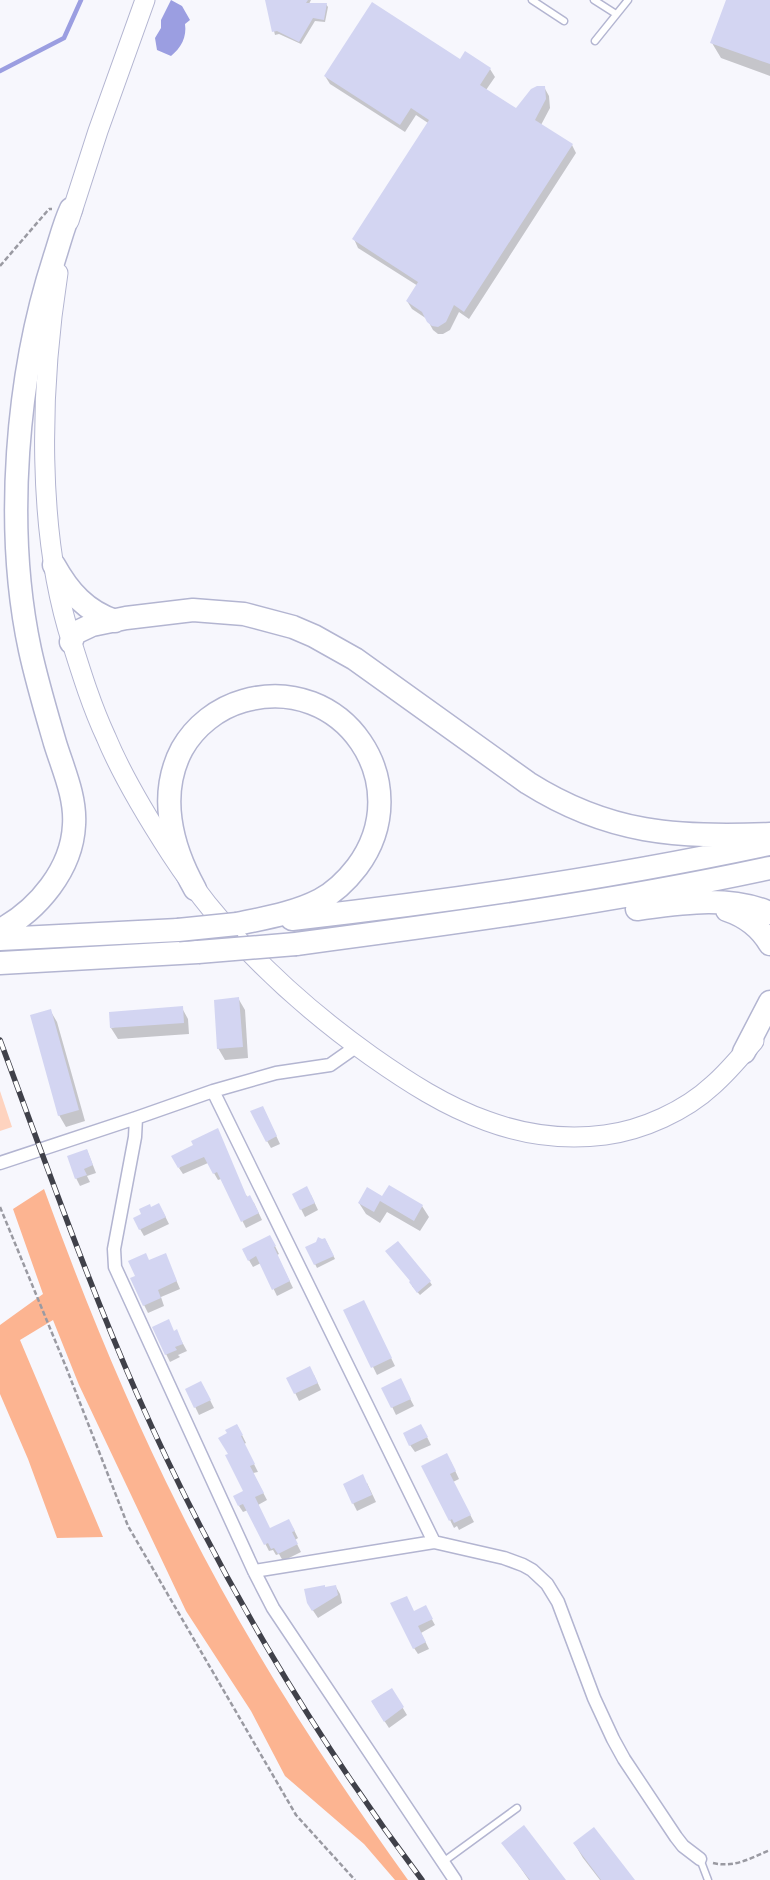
<svg xmlns="http://www.w3.org/2000/svg" width="770" height="1880" viewBox="0 0 770 1880" font-family="'PT Sans',sans-serif">
<style>
.green{fill:#fed3bf}
.forest{fill:#fcb491}
.water{fill:#9b9ee1}
.shadow{fill:#0003}
.lines{fill:none;stroke-linecap:round;stroke-linejoin:round}
.stream{stroke:#9b9ee1;stroke-width:4.5}
.building{fill:#d3d5f2}
.lane-casing{stroke:#b3b5d1;stroke-width:9}
.street-casing{stroke:#b3b5d1;stroke-width:15}
.primary-casing{stroke:#b3b5d1;stroke-width:21}
.highway-casing{stroke:#b3b5d1;stroke-width:25}
.path{stroke:#9a9aa2;stroke-width:2.5;stroke-dasharray:5 2.5;stroke-linecap:butt}
.lane{stroke:#fff;stroke-width:6}
.street{stroke:#fff;stroke-width:12}
.primary{stroke:#fff;stroke-width:19}
.highway{stroke:#fff;stroke-width:22}
.rail-casing{stroke:#40414a;stroke-width:5.5}
.rail{stroke:#fff;stroke-width:4;stroke-dasharray:11;stroke-linecap:butt}
.highway-bridge-casing{stroke:#b3b5d1;stroke-width:25;stroke-linecap:butt}
.highway-bridge{stroke:#fff;stroke-width:22}
</style>
<rect width="100%" height="100%" fill="#f7f7fd"/>
<path class="green" d="M0,1091L12,1127L0,1131Z"/>
<path class="forest" d="M44,1189C84,1299 128,1407 181,1512C245,1641 324,1763 408,1880H395L364,1844L285,1776L251,1711L186,1611L79,1385L53,1320L20,1340L103,1537L57,1538L28,1459L0,1394V1325L43,1294L13,1209Z"/>
<path class="water" d="M171,0L182,6L190,20L185,24C187,37 181,48 171,56L157,50L155,38L161,28V20Z"/>
<path class="shadow" d="M266,0H311L309,4H326L328,7L325,22L315,21L301,44L279,34L275,35Z
M727,0H770V76L721,58L712,43Z
M460,61L490,69L495,77L486,90L517,110L544,87L549,96L550,108L541,125L572,145L576,153L469,319L459,312L450,330L443,334H438L433,330L427,319L412,309L407,301L418,286L358,248L354,239L428,123L416,115L405,132L330,84L325,76Z
M238,998L245,1010L248,1058L225,1060L218,1048Z
M182,1008L188,1019L189,1034L118,1039L111,1028Z
M50,1010L57,1022L85,1121L66,1127L59,1115Z
M266,1114L280,1144L271,1148L267,1141Z
M195,1146L254,1203L262,1220L246,1228L221,1179L218,1180L208,1163L183,1174L179,1168Z
M87,1150L96,1173L87,1176L90,1182L80,1186L76,1178Z
M311,1195L318,1210L305,1217L301,1209Z
M383,1198L422,1206L429,1217L420,1231L387,1212L380,1223L366,1214L359,1203Z
M151,1209L163,1212L169,1224L144,1236L140,1229Z
M325,1239L335,1259L317,1268L307,1248Z
M274,1244L279,1254L277,1255L293,1288L277,1296L261,1263L253,1267L243,1250Z
M165,1254L180,1289L161,1297L164,1306L148,1313L144,1305L137,1276L149,1261Z
M430,1282L432,1285L420,1295L412,1286Z
M367,1309L395,1366L377,1375L345,1310Z
M176,1331L187,1351L178,1355L180,1357L170,1362L166,1354L174,1332Z
M314,1375L321,1390L299,1401L288,1378Z
M404,1387L414,1406L396,1415L383,1388Z
M187,1390H205L214,1408L199,1415Z
M237,1425L246,1443L244,1444L258,1472L253,1473L267,1500L258,1505L270,1530L293,1528L298,1538L295,1540L301,1552L283,1561L279,1554L276,1555L273,1550L269,1551L248,1510L243,1512L239,1506L245,1492L229,1454V1434Z
M425,1433L431,1445L415,1452L410,1445Z
M451,1462L459,1479L453,1482L474,1522L459,1530L457,1526L454,1528L450,1520L423,1467Z
M367,1483L376,1502L357,1511L344,1485Z
M336,1587L340,1594L342,1603L318,1618L308,1603Z
M425,1607L435,1625L421,1633L429,1649L418,1654L414,1648V1613Z
M392,1690L407,1715L389,1728L372,1702Z
M503,1843L565,1880H529Z
M574,1843L633,1880H600L583,1858Z"/>
<g class="lines">
<path class="stream" d="M0,71L64,38L81,0"/>
</g>
<path class="building" d="M265,0H308L306,3H327L324,20L313,18L299,42L277,31L272,32Z
M726,0H770V64L710,43Z
M372,2L460,59L465,51L491,68L480,85L516,108L531,89L537,86H545L546,99L535,120L573,144L464,312L454,305L446,322L438,327L432,326L427,322L422,312L406,301L418,282L352,239L429,120L411,108L400,125L324,76Z
M239,997L243,1047L217,1049L214,1000Z
M183,1006L184,1023L110,1028L109,1012Z
M51,1009L79,1110L58,1116L30,1015Z
M263,1106L277,1136L266,1142L250,1111Z
M218,1128L247,1197L250,1195L259,1213L241,1222L217,1172L213,1174L204,1157L178,1168L171,1156L193,1145L191,1141Z
M87,1149L93,1165L84,1169L87,1175L75,1179L67,1156Z
M389,1185L423,1205L414,1221L380,1201L374,1212L358,1203L367,1187L382,1196Z
M307,1186L315,1203L300,1210L292,1194Z
M159,1203L166,1217L139,1230L133,1218L141,1214L139,1209L150,1204L151,1207Z
M270,1235L276,1246L274,1247L290,1281L272,1290L256,1256L248,1261L242,1249Z
M318,1237L322,1239L325,1238L334,1256L314,1265L305,1247L316,1242Z
M398,1241L431,1281L417,1293L409,1282L410,1281L385,1251Z
M146,1253L149,1260L166,1253L177,1281L158,1290L161,1298L143,1306L130,1278L135,1276L128,1261Z
M364,1300L392,1358L371,1368L343,1310Z
M169,1319L174,1331L177,1329L183,1344L175,1347L177,1350L165,1355L152,1327Z
M310,1366L318,1383L294,1394L286,1378Z
M401,1378L411,1399L391,1408L381,1388Z
M201,1381L211,1400L194,1408L185,1389Z
M237,1424L243,1435L241,1436L255,1464L250,1466L264,1493L255,1497L270,1528L289,1519L295,1531L292,1532L298,1544L278,1554L274,1548L271,1549L268,1543L264,1545L243,1504L238,1506L233,1496L243,1491L225,1455L228,1454L218,1438L227,1433L225,1430Z
M421,1424L428,1437L409,1446L403,1433Z
M447,1453L456,1471L450,1474L471,1515L454,1523L452,1519L449,1521L421,1466Z
M363,1474L372,1495L352,1504L343,1484Z
M325,1585V1587L336,1585L338,1595L312,1611L307,1603L304,1589Z
M407,1596L414,1611L426,1605L433,1619L418,1626L426,1642L413,1649L390,1603Z
M392,1688L404,1707L384,1722L371,1701Z
M524,1825L566,1880H530L501,1843Z
M594,1827L635,1880H601L573,1843Z"/>
<g class="lines">
<g class="lane-casing">
<path id="lane" d="M532,0L564,21
M594,0L616,14
M595,41L628,0
M700,1859L708,1880
M443,1862L517,1808"/>
</g>
<g class="street-casing">
<path id="street" d="M213,1091L434,1542
M136,1118L135,1137L114,1249L115,1267L254,1571L273,1608L455,1880
M0,1163L136,1118L213,1091L276,1073L330,1065L357,1046
M254,1571L434,1542L504,1558L523,1565L532,1570L547,1584L558,1602L594,1698L613,1739L624,1759L676,1837L683,1846L700,1859"/>
</g>
<g class="primary-casing">
<path id="primary" d="M69,221L98,131L145,0
M58,273C40,388 36,532 72,643C82,675 92,707 106,737C123,778 147,817 171,854C223,934 294,1001 371,1056C408,1082 445,1106 487,1121C525,1135 566,1140 605,1135C643,1130 685,1111 713,1085C728,1072 741,1056 754,1041"/>
</g>
<g class="highway-casing">
<path id="highway" d="M54,565C69,592 86,611 115,621
M71,642L75,633L92,625L126,618L193,610L244,614L293,627L314,636L355,659L528,783C609,834 677,838 770,834
M195,889C171,846 158,794 182,749C195,726 218,708 243,701C343,672 419,784 357,867C347,880 335,892 320,900C295,913 265,918 237,924
M637,909C681,903 728,895 770,913
M727,910C745,916 760,927 770,944
M292,919C452,901 611,878 769,844
M0,930C38,910 72,869 74,825C76,797 63,769 55,743C46,712 37,682 30,650C4,528 16,375 55,256C60,241 64,224 71,209
M0,939L178,930
M296,944C455,923 613,902 770,868
M0,963L198,952
M744,1052L770,1002"/>
</g>
<path class="path" d="M0,266L49,209H52
M0,1207L66,1367L128,1526L296,1815L355,1880
M713,1863C735,1868 751,1858 770,1850"/>
<use href="#lane" class="lane"/>
<use href="#street" class="street"/>
<use href="#primary" class="primary"/>
<use href="#highway" class="highway"/>
<g class="rail-casing">
<path id="rail" d="M0,1040C44,1158 86,1278 137,1394C212,1564 310,1731 422,1880"/>
</g>
<use href="#rail" class="rail"/>
<g class="highway-bridge-casing">
<path id="highway-bridge" d="M178,930L237,924
M198,952L296,944"/>
</g>
<use href="#highway-bridge" class="highway-bridge"/>
</g>
</svg>
